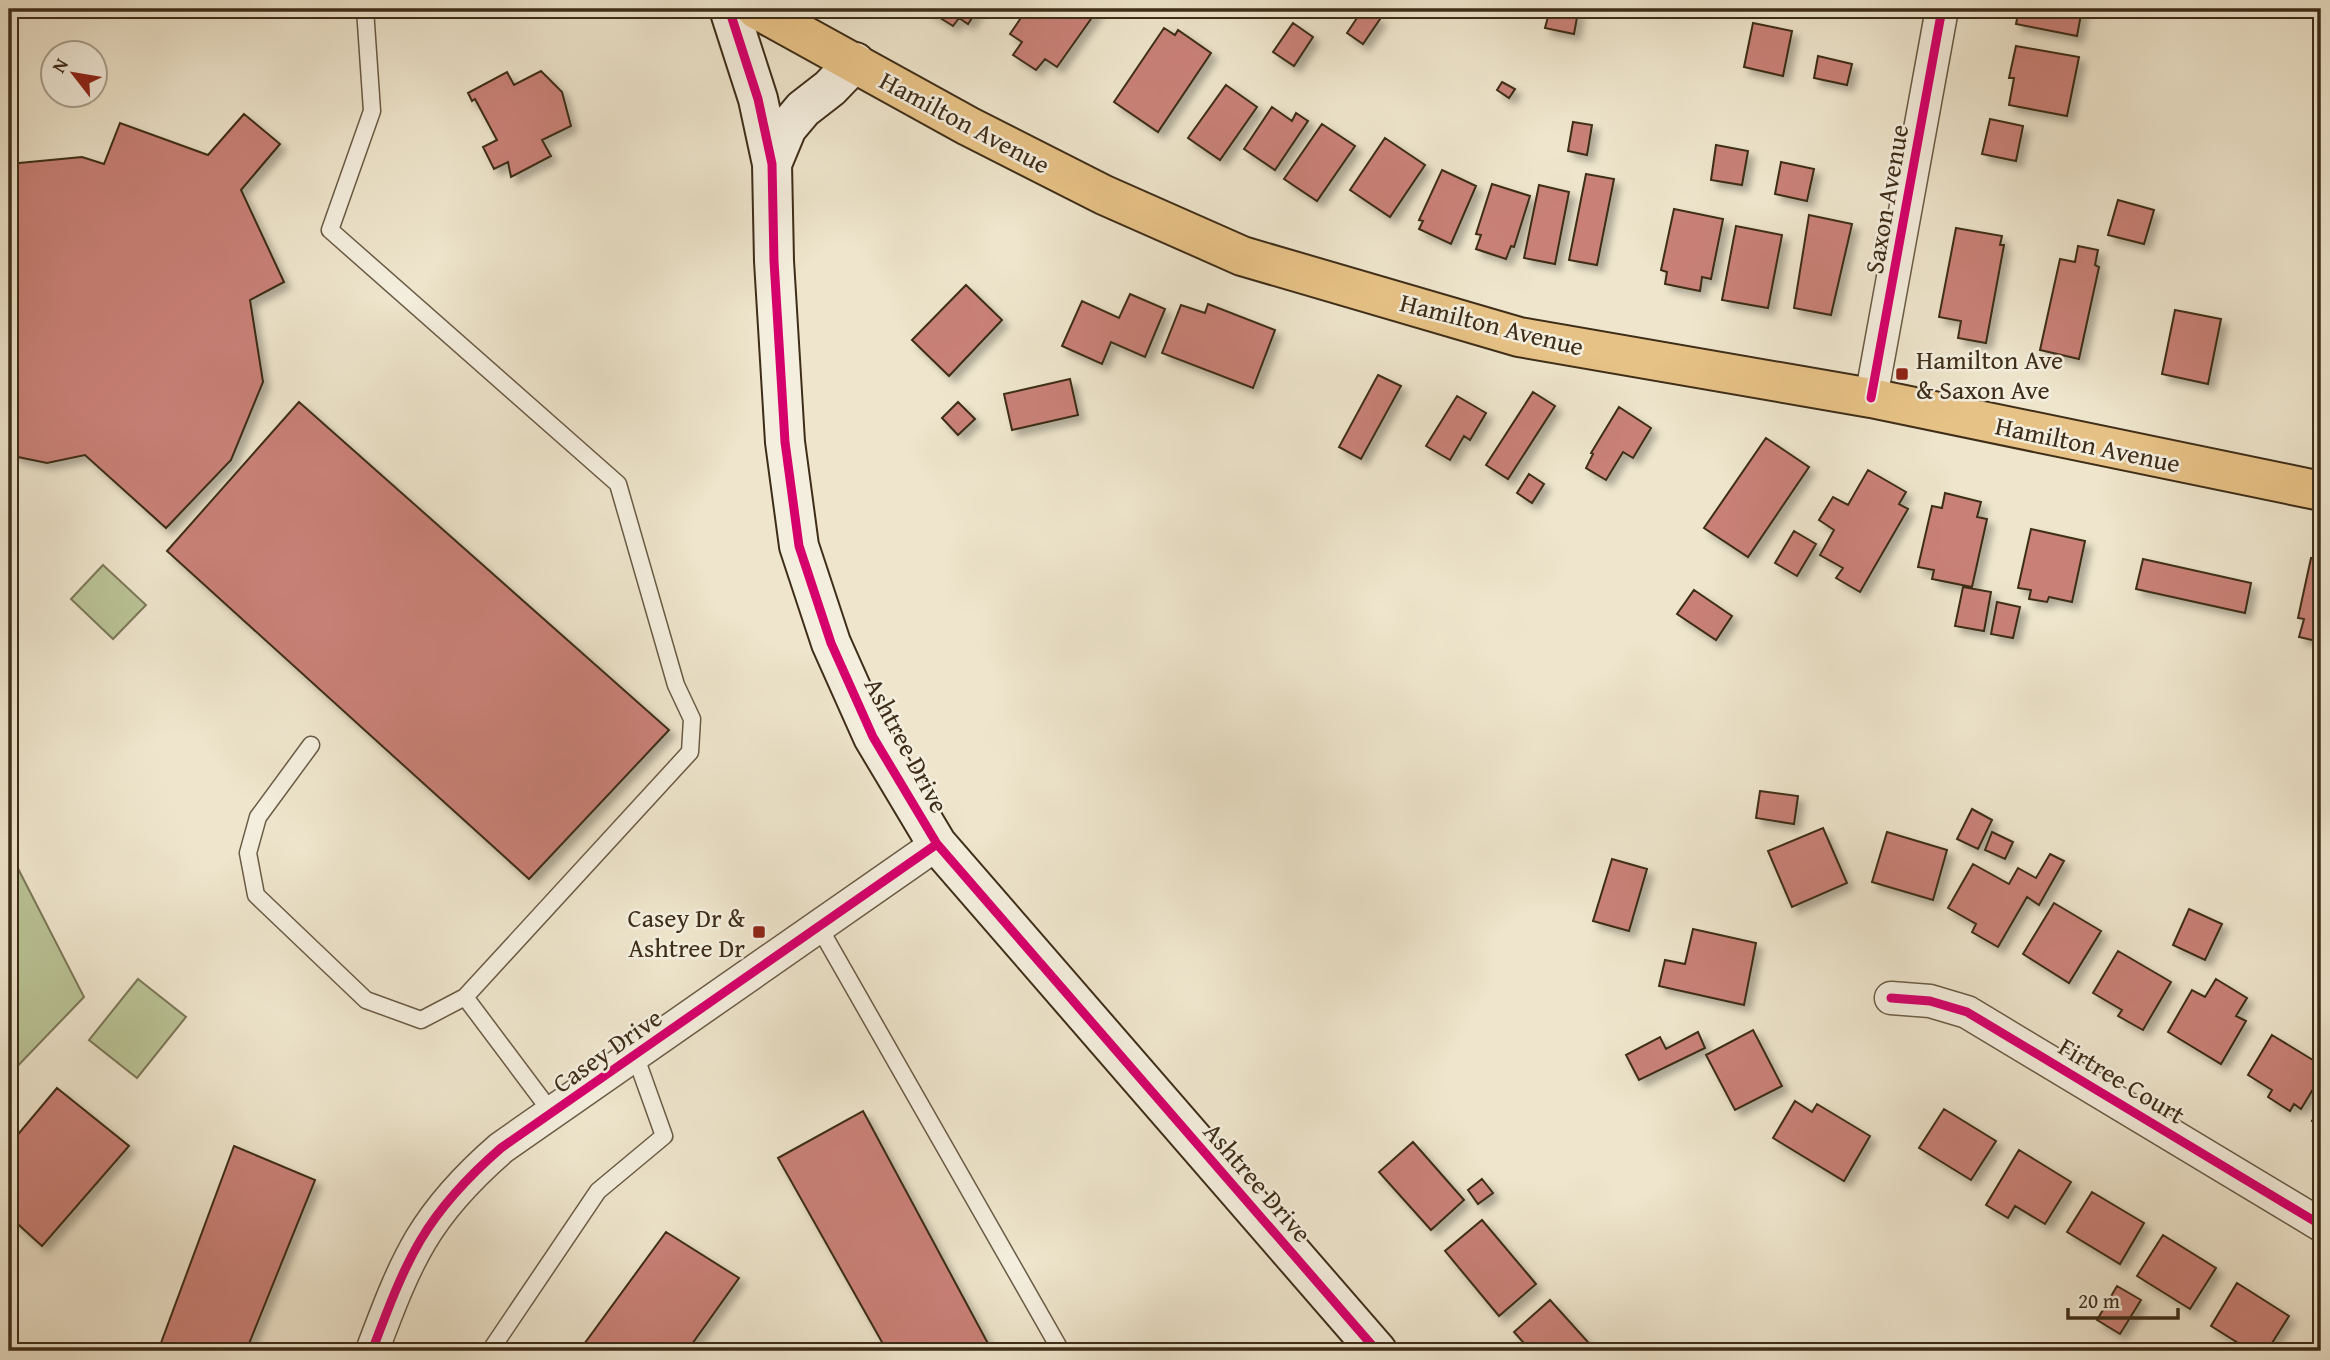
<svg xmlns="http://www.w3.org/2000/svg" width="2330" height="1360" viewBox="0 0 2330 1360" font-family="'Gentium Book Plus',serif">
<style>
.green{fill:#bac497;stroke:#7c7858;stroke-width:2}
.building{fill:#c98177;stroke:#3e2d18;stroke-width:2;filter:url(#shadow)}
.lines{fill:none;stroke-linecap:round;stroke-linejoin:round}
.lane-casing{stroke:#6a5b45;stroke-width:19}
.street-casing{stroke:#6a5b45;stroke-width:35}
.secondary-casing{stroke:#3e2d18;stroke-width:42}
.primary-casing{stroke:#3e2d18;stroke-width:42}
.lane{stroke:#f4eede;stroke-width:16}
.street{stroke:#f4eede;stroke-width:32}
.secondary{stroke:#f4eede;stroke-width:38}
.primary{stroke:#e7c286;stroke-width:38}
.cycleway-casing{stroke:#f4eede;stroke-width:13}
.cycleway{stroke:#d6006c;stroke-width:9}
.poi-dot{fill:#8f2418;stroke:#f4eede;stroke-width:2.5}
.labels{text-anchor:middle;dominant-baseline:central;stroke-width:5;stroke-linejoin:round;paint-order:stroke}
.street-label{font-size:26px;fill:#3e2d18;stroke:#f4eede}
.poi-label{font-size:26px;fill:#3e2d18;stroke:#f4eede;text-anchor:start}
</style>
<defs>
<filter id="shadow"><feDropShadow dx="6" dy="6" stdDeviation="3.5" flood-color="#0004"/></filter>
</defs>
<rect width="100%" height="100%" fill="#eee5cc"/>
<filter id="stains"><feTurbulence type="fractalNoise" baseFrequency=".00286" numOctaves="4"/><feColorMatrix values="0 0 0 0 .2 0 0 0 0 .09 0 0 0 0 .02 0 0 0 .5 -.17"/></filter>
<radialGradient id="worn" r=".72"><stop offset=".6" stop-color="#630" stop-opacity="0"/><stop offset="1" stop-color="#630" stop-opacity=".3"/></radialGradient>
<path class="green" d="M103,565L146,605L113,639L71,599Z
M9,851L84,997L9,1075Z
M138,979L186,1017L137,1078L89,1040Z"/>
<path class="building" d="M926,9H978L968,24L959,18L953,26Z
M1027,9H1098L1057,67L1045,59L1036,70L1013,55L1022,42L1010,34Z
M1363,9L1380,19L1363,44L1347,33Z
M1550,9L1578,12L1574,34L1545,28Z
M2019,9H2082L2077,36L2016,24Z
M1293,23L1313,37L1294,66L1273,52Z
M1753,23L1792,31L1783,76L1744,67Z
M1164,28L1175,35L1178,30L1211,53L1158,132L1114,102Z
M2016,46L2079,57L2067,116L2009,105L2014,78H2009Z
M1818,56L1852,64L1847,85L1814,78Z
M541,71L562,92L571,126L542,140L551,156L511,177L508,162L494,169L483,147L497,140L475,99L472,101L468,93L507,72L514,85Z
M1502,82L1515,89L1509,98L1497,90Z
M1226,85L1257,107L1220,160L1188,138Z
M1272,107L1292,121L1296,113L1308,121L1275,170L1244,149Z
M244,114L280,144L241,190L284,282L250,300L263,382L231,460L166,528L85,455L47,463L18,457L9,451V164L82,157L104,164L120,123L208,155Z
M1990,119L2023,126L2016,161L1982,154Z
M1573,122L1592,125L1587,155L1568,151Z
M1322,124L1355,146L1317,201L1284,179Z
M1385,138L1425,165L1390,217L1350,190Z
M1716,145L1748,151L1742,185L1711,180Z
M1781,162L1814,169L1807,201L1775,194Z
M1442,170L1476,186L1451,244L1419,229L1423,221L1419,220Z
M1586,174L1614,179L1597,265L1569,260Z
M1492,184L1530,196L1514,247L1511,246L1506,259L1476,249L1481,235L1476,234Z
M1539,185L1569,192L1555,264L1524,258Z
M2118,200L2154,210L2144,244L2108,235Z
M1674,209L1723,219L1711,279L1702,277L1700,291L1665,284L1667,272L1661,270Z
M1809,215L1852,224L1831,315L1794,308Z
M1736,226L1782,235L1768,308L1722,300Z
M1956,228L2002,236L2000,245H2004L1986,343L1958,338L1961,321L1939,317Z
M2078,246L2098,250L2095,265L2099,267L2079,359L2040,350L2060,259L2075,262Z
M966,285L1002,320L949,376L912,340Z
M1130,294L1165,309L1145,357L1111,342L1102,364L1062,346L1082,301L1119,318Z
M2321,299V329L2315,328Z
M1208,304L1275,330L1253,388L1162,353L1181,305L1205,313Z
M2175,310L2221,319L2208,384L2162,374Z
M1378,375L1401,386L1361,459L1339,447Z
M1070,379L1078,415L1012,430L1004,394Z
M1533,392L1555,406L1508,479L1486,465Z
M1457,396L1486,413L1470,440L1464,436L1450,460L1426,446Z
M299,402L669,730L529,879L167,551Z
M958,402L975,419L958,435L942,418Z
M1619,407L1651,428L1633,458L1623,452L1606,480L1586,468L1593,454L1591,453Z
M1766,438L1809,467L1748,557L1704,528Z
M1868,470L1906,492L1899,504L1908,509L1860,592L1836,578L1843,568L1820,555L1834,530L1819,520L1833,497L1848,505Z
M1529,474L1544,484L1532,503L1517,493Z
M1945,493L1981,502L1977,517L1987,519L1972,587L1932,579L1934,570L1918,567L1932,506L1942,508Z
M2031,529L2085,541L2072,602L2049,597L2047,602L2029,599L2031,590L2018,588Z
M1794,531L1816,544L1797,576L1775,563Z
M2311,558L2321,560V642L2299,637L2304,619L2298,618Z
M2143,559L2251,583L2245,613L2136,589Z
M1963,587L1991,592L1984,631L1955,626Z
M1694,590L1732,616L1716,640L1677,614Z
M1997,602L2020,607L2013,638L1991,634Z
M1760,791L1798,796L1794,824L1756,818Z
M1972,809L1992,820L1978,849L1957,839Z
M1823,828L1847,883L1792,907L1768,851Z
M1887,832L1947,850L1933,900L1872,882Z
M1992,832L2013,842L2005,859L1985,850Z
M2050,854L2064,861L2039,905L2027,897L1998,947L1972,932L1976,924L1948,908L1973,864L2009,884L2018,868L2036,878Z
M1612,859L1647,869L1629,931L1593,921Z
M2054,903L2101,931L2069,983L2023,954Z
M2189,909L2222,924L2205,960L2173,945Z
M1693,929L1756,943L1744,1005L1659,986L1665,960L1685,964Z
M2118,951L2171,982L2143,1030L2118,1016L2122,1010L2093,993Z
M2216,979L2247,998L2236,1016L2246,1021L2221,1064L2168,1032L2192,990L2205,997Z
M1753,1030L1782,1086L1735,1110L1706,1055Z
M1698,1032L1705,1048L1639,1080L1626,1055L1660,1037L1666,1049Z
M2272,1035L2321,1065V1076L2301,1109L2294,1104L2290,1111L2268,1097L2272,1090L2248,1075Z
M57,1088L129,1146L42,1246L9,1216V1145Z
M1795,1101L1812,1112L1817,1104L1870,1136L1844,1181L1773,1138Z
M2321,1106V1127L2312,1121Z
M1944,1109L1996,1141L1971,1180L1919,1148Z
M863,1111L992,1351H887L778,1158Z
M1413,1142L1464,1200L1431,1230L1379,1172Z
M234,1146L315,1180L246,1351H158Z
M2019,1150L2071,1182L2045,1224L2015,1206L2008,1218L1986,1205Z
M1482,1179L1493,1193L1478,1204L1468,1190Z
M2092,1192L2144,1223L2120,1264L2067,1232Z
M1482,1220L1536,1284L1499,1316L1445,1251Z
M666,1232L739,1278L687,1351H579Z
M2163,1235L2216,1268L2190,1309L2137,1276Z
M2237,1283L2289,1316L2267,1351H2251L2211,1326Z
M2117,1286L2141,1300L2120,1334L2097,1320Z
M1550,1300L1596,1351H1531L1514,1332Z"/>
<g class="lines">
<g class="lane-casing">
<path id="lane" d="M365,9L372,111L330,230L618,484L676,685L692,719L690,752L465,997L552,1113
M311,745L258,817L248,853L256,895L366,1000L421,1020L465,997
M819,927L1061,1351
M490,1351L598,1191L664,1136L635,1055"/>
</g>
<g class="street-casing">
<path id="street" d="M1871,398L1942,9
M1891,998L1930,1001L1967,1012L2321,1225
M372,1351C407,1258 424,1215 501,1148L937,844"/>
</g>
<g class="secondary-casing">
<path id="secondary" d="M729,9L758,99L772,164L774,261L785,442L799,546L831,643L873,737L937,844L1377,1351
M772,164L787,128L803,109L830,88L855,62"/>
</g>
<g class="primary-casing">
<path id="primary" d="M756,9L968,126L1104,195L1242,256L1519,337L1871,398L2321,491"/>
</g>
<use href="#lane" class="lane"/>
<use href="#street" class="street"/>
<use href="#secondary" class="secondary"/>
<use href="#primary" class="primary"/>
<g class="cycleway-casing">
<path id="cycleway" d="M729,9L758,99L772,164L774,261L785,442L799,546L831,643L873,737L937,844L1377,1351
M1871,398L1942,9
M1891,998L1930,1001L1967,1012L2321,1225
M372,1351C407,1258 424,1215 501,1148L937,844"/>
</g>
<use href="#cycleway" class="cycleway"/>
</g>
<g class="poi-dot">
<rect x="1895" y="367" width="14" height="14" rx="3.5"/>
<rect x="752" y="925" width="14" height="14" rx="3.5"/>
</g>
<g class="labels">
<g class="street-label">
<text transform="translate(965 122) rotate(28)">Hamilton Avenue</text>
<text transform="translate(1886 199) rotate(-80)">Saxon Avenue</text>
<text transform="translate(1492 324) rotate(14)">Hamilton Avenue</text>
<text transform="translate(2088 444) rotate(12)">Hamilton Avenue</text>
<text transform="translate(907 745) rotate(62)">Ashtree Drive</text>
<text transform="translate(607 1050) rotate(-35)">Casey Drive</text>
<text transform="translate(2122 1080) rotate(31)">Firtree Court</text>
<text transform="translate(1258 1182) rotate(49)">Ashtree Drive</text>
</g>
<g class="poi-label">
<text x="1916" y="359">Hamilton Ave<tspan x="1916" dy="30">&amp; Saxon Ave</tspan></text>
<text x="745" y="917" text-anchor="end">Casey Dr &amp;<tspan x="745" dy="30">Ashtree Dr</tspan></text>
</g>
</g>
<rect width="2330" height="1360" fill="none" stroke="#eee5cc" stroke-width="35"/>
<rect x="10" y="10" width="2309" height="1339" fill="none" stroke="#3e2d18" stroke-width="3.5"/>
<rect x="18" y="18" width="2295" height="1325" fill="none" stroke="#3e2d18" stroke-width="2"/>
<g transform="translate(74 74) rotate(301)"><circle r="33" fill="#f4eede" stroke="#aba18f" stroke-width="2"/>
<path d="M0-5L12 26L0 18L-12 26Z" fill="#8f2418"/>
<text y="-10" font-size="19" font-weight="bold" text-anchor="middle" fill="#3e2d18">N</text>
</g>
<path d="M2068 1308v10h110v-10" fill="none" stroke="#3e2d18" stroke-width="3.5"/>
<text x="2078" y="1308" font-size="21" fill="#3e2d18" stroke="#f4eede" stroke-width="5" paint-order="stroke">20 m</text>
<rect width="100%" height="100%" filter="url(#stains)"/>
<rect width="100%" height="100%" fill="url(#worn)"/>
</svg>
